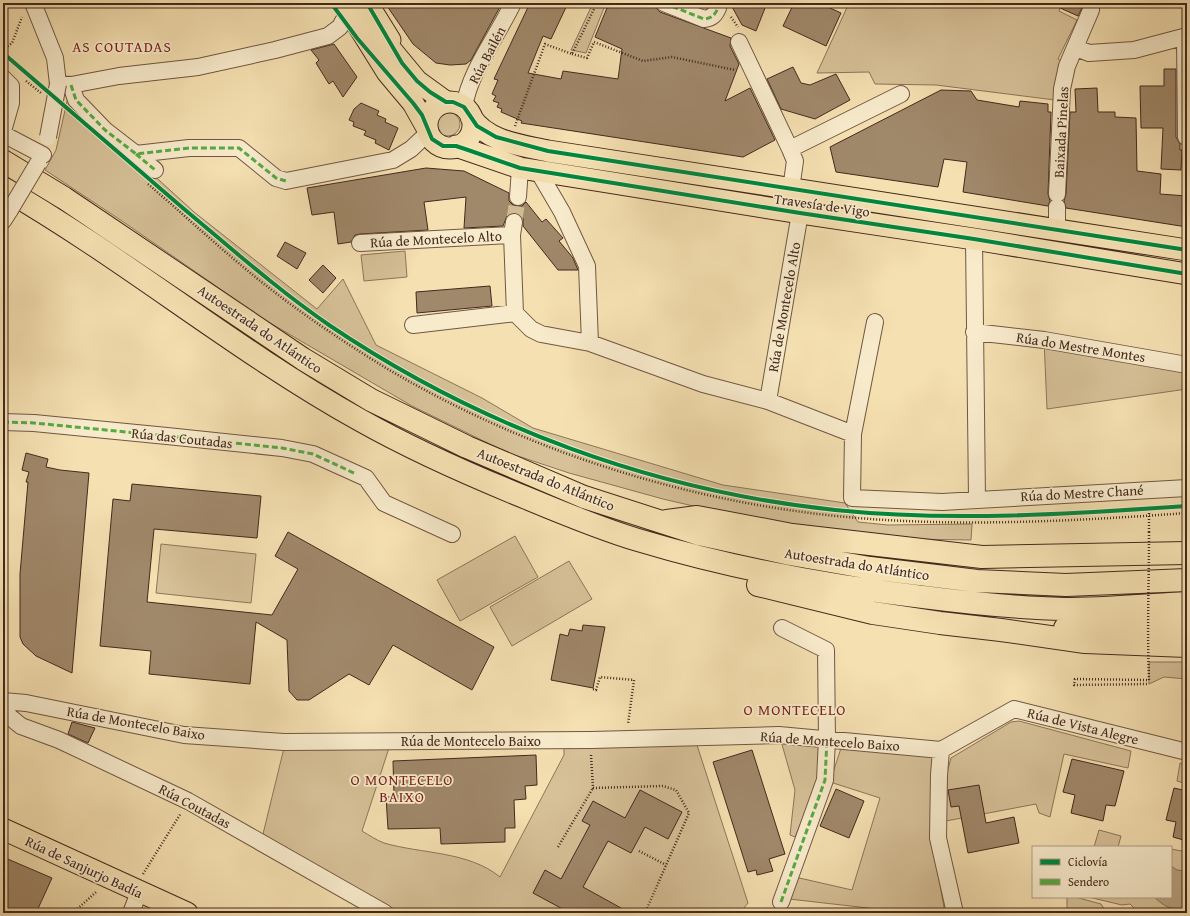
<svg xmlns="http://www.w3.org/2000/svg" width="1190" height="916" viewBox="0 0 1190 916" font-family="'Gentium Book Plus',serif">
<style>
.green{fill:#d7c198;stroke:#8d755a}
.water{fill:#b8a27f;stroke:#897258}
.building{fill:#a0886a;stroke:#43291d}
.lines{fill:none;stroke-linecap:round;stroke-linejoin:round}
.minor-tunnel{stroke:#d1bb93;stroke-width:16;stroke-dasharray:16 8;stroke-linecap:butt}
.minor-casing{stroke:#705742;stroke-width:18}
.major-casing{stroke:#43291d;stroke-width:23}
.highway-casing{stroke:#43291d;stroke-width:24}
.path{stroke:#43291d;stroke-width:2.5;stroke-dasharray:1 2;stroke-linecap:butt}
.minor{stroke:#f8ebcc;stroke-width:16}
.major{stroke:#f5e0b1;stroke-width:21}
.highway{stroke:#f5e0b1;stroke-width:22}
.minor-bridge-casing{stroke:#705742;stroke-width:18;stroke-linecap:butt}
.path-bridge{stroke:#43291d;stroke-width:2.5;stroke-dasharray:1 2;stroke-linecap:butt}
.minor-bridge{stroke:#f8ebcc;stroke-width:16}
.quiet{stroke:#56ab43;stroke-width:3;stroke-dasharray:6 3;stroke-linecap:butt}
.cycleway-casing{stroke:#f8ebcc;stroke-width:6}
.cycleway{stroke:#00873e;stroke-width:4}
.labels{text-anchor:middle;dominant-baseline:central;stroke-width:3.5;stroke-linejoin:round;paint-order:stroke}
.street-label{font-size:14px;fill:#43291d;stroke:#f8ebcc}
.neighbourhood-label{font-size:15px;letter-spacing:1px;fill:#7a1f14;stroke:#f8ebcc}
</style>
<rect width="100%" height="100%" fill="#f5e0b1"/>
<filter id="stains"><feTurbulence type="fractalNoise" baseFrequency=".005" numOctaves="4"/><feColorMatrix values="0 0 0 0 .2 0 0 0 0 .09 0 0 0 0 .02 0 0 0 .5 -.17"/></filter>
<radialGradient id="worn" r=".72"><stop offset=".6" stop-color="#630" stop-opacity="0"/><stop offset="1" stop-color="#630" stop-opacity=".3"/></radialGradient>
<path class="green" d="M593,3H606L586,53L571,50Z
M675,3H711L708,13Z
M849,3H1062L1059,11L1077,20L1058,59L1064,63L1055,100L936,85L875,84L869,72L817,73Z
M68,97L194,212L317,309L343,279L376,345L482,398L533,428L723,485L845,503L858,522L888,525L972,524L971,540L911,539L758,521L663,499L569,473L506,452L412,406L265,320L125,223L45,170L56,150Z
M436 124a12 12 0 1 1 24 0a12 12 0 1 1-24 0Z
M405,251L407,277L364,281L361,255Z
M1044,340L1187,365V389L1047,409Z
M515,536L538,577L460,621L437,580Z
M161,544L256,554L251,603L156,593Z
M569,561L592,599L512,646L490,607Z
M1149,662H1187V679L1164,677L1149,684Z
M1019,721L1131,751L1128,768L1064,754L1050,817L1039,813L1036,804L946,821L947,773L951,758L1011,722Z
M781,741L821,744L820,775L795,837L790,835L795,790Z
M696,742L748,903L740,913H399L263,834L284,748H389L362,831C369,835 376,840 384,843C422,854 468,851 500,877L564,755V746Z
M842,745L934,755L932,840L945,913H912L789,899L795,877L852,890L880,798L830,782Z
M1180,763L1187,765V784L1177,781Z
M1099,830L1121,836L1118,847H1094Z
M1171,849L1187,852V913H1139L1130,904L1122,905L1088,897H1171Z
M1067,897H1075L1101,904L1107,913H1067Z
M841,909L874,913H841Z"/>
<path class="water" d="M1171,866L1177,870L1187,871V906C1174,914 1163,905 1154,897H1171Z"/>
<path class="building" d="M385,3H502L471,60L466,64L450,65L436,63L413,44Z
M530,3H568L551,39L543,36L528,73L561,79L563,71L618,79L622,49L595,37L609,3H648L655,6L660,12L731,38L730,46L739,64L725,101L750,88L775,140L743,157L521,123L522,121L501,112L502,109L497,107L499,103L493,101L496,96L492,94L498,80L494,79Z
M730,3H767L756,31L742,25Z
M794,3H819L841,13L826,46L783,26Z
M1049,3H1082V8L1078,16Z
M334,44L357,77L343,97L333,81L329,84L316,63L319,60L311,50Z
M793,67L801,83L810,85L836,74L850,100L815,119L781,109L767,79Z
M1164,69H1176V137L1180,144V150H1182L1181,170L1161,169L1163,128H1141L1140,86H1164Z
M1097,88L1098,112H1115V117L1136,118L1137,171L1161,174L1160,194L1187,196V227L1066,208L1064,201L1066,194L1070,112H1076L1075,89Z
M941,90L971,91L977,100L1019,107L1020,101L1048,104V112H1051L1048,194L1050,201L1048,206L963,192L967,162L944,159L938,187L836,172L830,147Z
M361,103L379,111L377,115L386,119L385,122L398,128L389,150L375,143L376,140L364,135L366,131L353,126L354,122L349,120L354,109Z
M426,168L464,171L509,193V201L513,205L522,206L526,202L542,222L546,219L563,238L559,241L573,258L578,270H558L523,226V218L516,213L507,216L503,226L464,228L466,197L424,202L428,230L360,234L355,235L351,242L338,244L334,212L312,215L307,188Z
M285,242L306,253L297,269L277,256Z
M323,265L336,278L323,293L309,280Z
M490,286L492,306L417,313L416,292Z
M26,453L48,459L46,467L60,470L89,473L72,673L36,656L23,644L20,637V574L28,482H26L29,472L22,470Z
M132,484L261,496L257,538L154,529L147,602L272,615L298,569L275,556L288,532L494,647L472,690L393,645L369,685L349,674L309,700H297L289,691L287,640L256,622L250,684L149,674L151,651L100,646L113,499L130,501Z
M583,625L605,627L593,688L551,680L560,634L568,636L570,629L582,631Z
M72,722L95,728L88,743L68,734Z
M752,750L785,854L769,859L773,871L757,875L756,870L748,872L713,762Z
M536,755L537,785L525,786L526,799L514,800L515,828H505V842L441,844L440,828L388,829L386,797H394L393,761Z
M1072,759L1124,771L1115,806L1106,805L1103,821L1071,813L1075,795L1063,792Z
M979,785L986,823L1014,817L1019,843L968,853L959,806L951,807L948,790Z
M1174,788L1187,791V841L1173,837L1176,822L1166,820Z
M836,789L864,801L849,838L820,826Z
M640,790L682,812L668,839L645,827L631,853L608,841L583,887L630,913H570L533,893L545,870L561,879L590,825L582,821L593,801L625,818Z
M3,857L52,878L36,913H3Z"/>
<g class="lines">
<path class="minor-tunnel" d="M514,222L518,197"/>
<g class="minor-casing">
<path id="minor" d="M33,3L55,58L58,84L71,85L119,76L198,67L275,50L328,36L340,27L343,21
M664,3L704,19C712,18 715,15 718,8L716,3
M1185,38L1186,137
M739,42L790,149
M1076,48L1089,53L1134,50L1187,36
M3,78L11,86V103L3,131
M71,85L76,100L105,130L136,154L189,148H239L276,178L286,181L393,160L411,149L428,133
M464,107C470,70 497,37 513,3
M3,134L43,155
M136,154L155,170
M538,171L562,212L587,266L590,343L703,384L768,401L853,434L852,498L942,502L1187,488
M791,189L795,161L790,149L901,94
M1057,194L1062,89L1067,66L1091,10V3
M518,197L520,168
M3,221L10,210
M514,222L512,235L515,313L531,329L541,334L590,343
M1057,230V207
M974,239L977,499
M360,243L512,235
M413,325L515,313
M974,332L1044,340L1187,365
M768,401L800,213
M3,422L34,423L167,436L282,448L313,454L366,478L384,503L452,534
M853,434L875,322
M3,701L26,703L184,735L284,742L591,740L779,735L941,750
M3,708L10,717L21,726L59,740L188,801L385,913
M941,750L1014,709L1187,752
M941,750L939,775L938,838L955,913
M781,902L825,780L827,739L826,650L782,628
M131,913L139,892"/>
</g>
<g class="major-casing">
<path id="major" d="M344,3L387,72L413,103L427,128
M367,3L390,40
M374,29L417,81L446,102
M427 125a23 23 0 1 1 46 0a23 23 0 1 1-46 0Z
M471,117C487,142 521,145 548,151L1187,250
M456,146L520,168L800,213L974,239L1187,274
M3,829L187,913"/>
</g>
<g class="highway-casing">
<path id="highway" d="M3,161L64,198L303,359L371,400L467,447L584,497L699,534L790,554L870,568L977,581L1066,585L1187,580
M3,188C126,259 236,351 360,420C415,451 472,476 529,499C565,514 601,529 638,540C731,568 827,586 923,597C970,603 1017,608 1064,609C1105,609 1146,605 1187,603
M667,521L697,517L792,535L982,557L1187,553
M758,585L873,613L940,623L1001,630L1085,642L1187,646
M1065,628L1187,625"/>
</g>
<path class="path" d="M731,17L738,27
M3,50L12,43L22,17
M572,54L587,58L594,42L643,61L672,57L735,70
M26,81L41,93
M515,126L545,44L572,54L597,3
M148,184C190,220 230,258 273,291C308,318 344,342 381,365C532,456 710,510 886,520C986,526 1088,520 1187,513
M1149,532V508
M593,689L596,690L600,677L634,680L628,724
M591,755L593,788L663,786L676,790L689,813L645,913
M558,847L593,788
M639,851L666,865
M143,874L181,813
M73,913L96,892"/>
<use href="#minor" class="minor"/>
<use href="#major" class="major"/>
<use href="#highway" class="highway"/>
<g class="minor-bridge-casing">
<path id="minor-bridge" d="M48,137L58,84
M10,210L38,163"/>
</g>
<path class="path-bridge" d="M1149,532C1149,581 1147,630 1149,680L1075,679L1074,685L1149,684"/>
<use href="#minor-bridge" class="minor-bridge"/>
<path class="quiet" d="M664,3L704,19C712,18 715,15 718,8L716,3
M71,85L76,100L105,130L136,154L189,148H239L276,178L286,181
M136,154L155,170
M3,422L34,423L167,436L282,448L313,454L356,474
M781,902L825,780L827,739"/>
<g class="cycleway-casing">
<path id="cycleway" d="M331,3L357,38L413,103L422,115L432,139L443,146H456L468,150L520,168L800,213L974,239L1187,274
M367,3L402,63L417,81L430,92L446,102H453L464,107L477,126L496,137L548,151L1187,250
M3,53C63,105 124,157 184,209C232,249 278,290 329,325C480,427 654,491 835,510C952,522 1071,514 1187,506"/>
</g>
<use href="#cycleway" class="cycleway"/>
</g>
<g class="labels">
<g class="street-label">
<text transform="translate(487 55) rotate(-62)">Rúa Bailén</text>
<text transform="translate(1061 132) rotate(-87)">Baixada Pinelas</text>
<text transform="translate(822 205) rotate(8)">Travesía de Vigo</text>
<text transform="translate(436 239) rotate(-3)">Rúa de Montecelo Alto</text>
<text transform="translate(784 307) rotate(-80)">Rúa de Montecelo Alto</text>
<text transform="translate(260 329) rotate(34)">Autoestrada do Atlántico</text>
<text transform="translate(1081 347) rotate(9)">Rúa do Mestre Montes</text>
<text transform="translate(182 438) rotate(6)">Rúa das Coutadas</text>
<text transform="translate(546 479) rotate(22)">Autoestrada do Atlántico</text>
<text transform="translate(1082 493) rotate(-3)">Rúa do Mestre Chané</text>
<text transform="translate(857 564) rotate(9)">Autoestrada do Atlántico</text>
<text transform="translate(136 723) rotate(10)">Rúa de Montecelo Baixo</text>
<text transform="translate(1083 726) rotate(14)">Rúa de Vista Alegre</text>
<text x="471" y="741">Rúa de Montecelo Baixo</text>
<text transform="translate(830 741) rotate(4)">Rúa de Montecelo Baixo</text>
<text transform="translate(195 806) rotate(28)">Rúa Coutadas</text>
<text transform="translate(84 867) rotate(25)">Rúa de Sanjurjo Badía</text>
</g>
<g class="neighbourhood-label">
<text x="122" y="46">AS COUTADAS</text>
<text x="795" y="709">O MONTECELO</text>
<text x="402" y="779">O MONTECELO<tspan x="402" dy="17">BAIXO</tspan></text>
</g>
</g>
<rect width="1190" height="916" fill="none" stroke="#f5e0b1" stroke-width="16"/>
<rect x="4" y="4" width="1182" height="908" fill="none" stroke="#43291d" stroke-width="2"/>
<rect x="8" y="8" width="1174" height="900" fill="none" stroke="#43291d"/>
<rect x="1032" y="846" width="140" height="52" fill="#f8ebcc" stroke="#b09d86"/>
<rect x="1040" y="859" width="20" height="6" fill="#00873e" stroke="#b09d86"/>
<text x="1068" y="866" font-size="12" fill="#43291d">Ciclovía</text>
<rect x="1040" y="879" width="20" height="6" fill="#56ab43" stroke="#b09d86"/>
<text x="1068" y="886" font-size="12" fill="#43291d">Sendero</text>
<rect width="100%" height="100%" filter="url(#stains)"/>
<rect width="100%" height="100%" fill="url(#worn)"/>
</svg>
